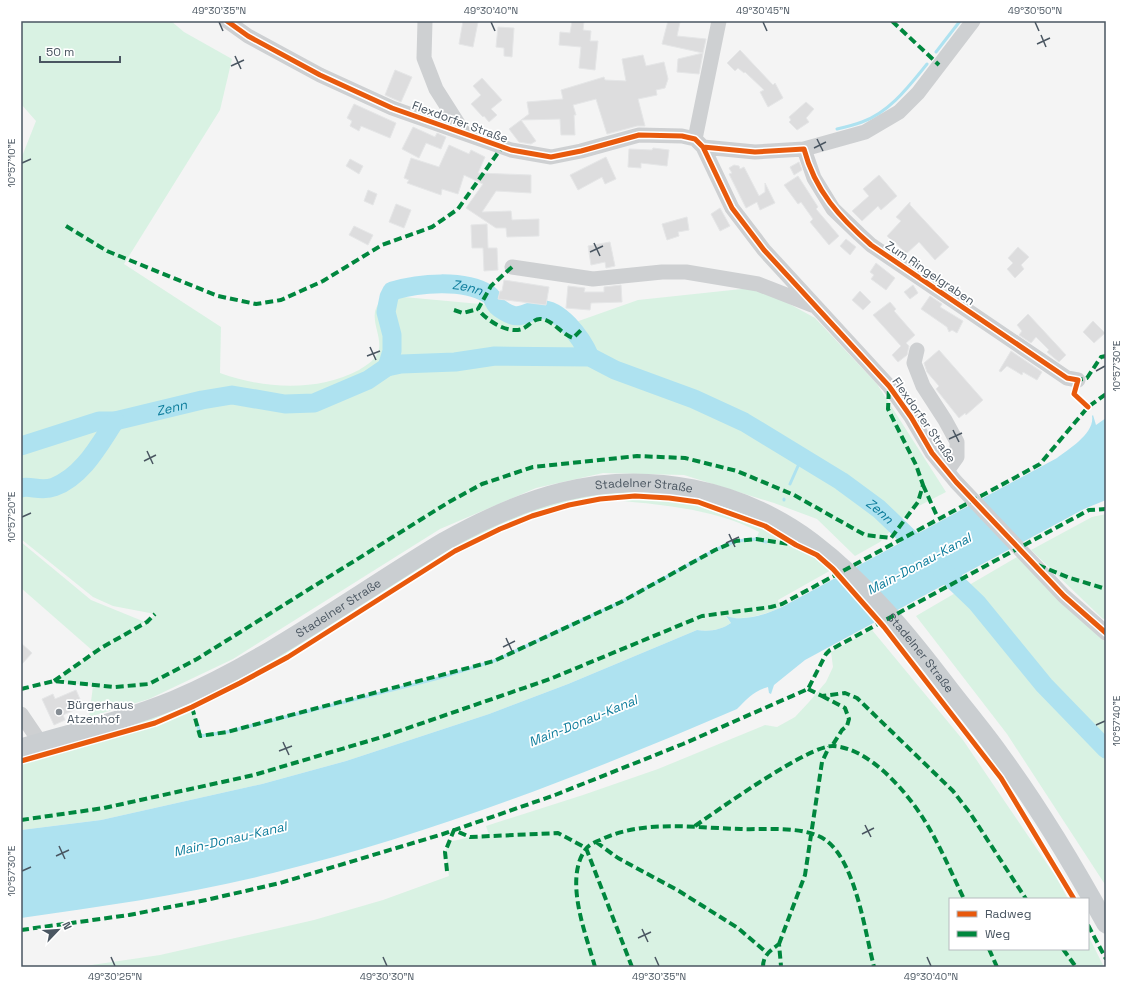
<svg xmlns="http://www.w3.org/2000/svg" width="1127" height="988" viewBox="0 0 1127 988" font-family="'Space Grotesk',sans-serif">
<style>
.green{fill:#d9f2e3;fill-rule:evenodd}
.water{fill:#aee2f0}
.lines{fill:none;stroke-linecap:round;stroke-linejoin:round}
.stream{stroke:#aee2f0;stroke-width:3}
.river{stroke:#aee2f0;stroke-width:19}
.building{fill:#ddddde;stroke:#e5e6e7}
.minor{stroke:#ced0d2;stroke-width:15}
.major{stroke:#caced1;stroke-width:19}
.quiet{stroke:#00873e;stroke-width:4;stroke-dasharray:8 4;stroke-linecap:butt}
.cycleway-casing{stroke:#fff;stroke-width:8}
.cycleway{stroke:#e8590c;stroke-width:5}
.ticks{fill:none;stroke:#4a5661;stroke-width:1.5}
.poi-dot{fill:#868d94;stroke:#fff;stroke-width:1.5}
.labels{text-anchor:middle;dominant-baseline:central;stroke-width:3.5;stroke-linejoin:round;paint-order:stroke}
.street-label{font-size:12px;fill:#4a5661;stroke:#fff}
.poi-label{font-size:12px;fill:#4a5661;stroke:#fff;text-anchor:start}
.water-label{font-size:13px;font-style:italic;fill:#0c7c9b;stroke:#fff}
.neatline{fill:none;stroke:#4a5661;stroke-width:1.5}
.ticks-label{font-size:10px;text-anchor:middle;fill:#4a5661}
</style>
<rect width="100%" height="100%" fill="#f4f4f4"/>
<path class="green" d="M21,21H171L184,32L232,59L220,110L124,264L221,327L220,373C263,389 318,392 359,370C367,365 377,359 379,349C381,337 373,324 375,312C376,307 380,301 382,295L480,304L573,323L638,300L751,288L784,301L815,318L877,384L946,492L909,511L880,542L855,556L817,519L774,503L684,475L603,473L536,488L440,529L233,659L149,699L89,717L93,686L54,681L101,648L116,640L93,651L21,588V542L91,600L145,622L126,635L148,623L155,614L113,606L93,597L21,539V159L36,121L21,104Z
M634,482L772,516L833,569L778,600L780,608C763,615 744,621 726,617L731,623C721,630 709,632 697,630L568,684L489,714L346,761L262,784L101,820L21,830V748L173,700L498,515ZM600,499C654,504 711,507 759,532L756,539L736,541L715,550L621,602L494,661L439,678L356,699L227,732L201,736L193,707L240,683L288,657L455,551L500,529L532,516L569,505Z
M1106,514V618L1103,619L1031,550L1092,517Z
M1017,557L1106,643V886L1007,734L916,616Z
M872,630L963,740L1056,877L1068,899H950V949H1088V935L1104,967H78L160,955L314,920L383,900L449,876L445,852L449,842L470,837L489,835L486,826L583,795L658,769L765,725L777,727L795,717L809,702L826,682L833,667L831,652Z"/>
<path class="water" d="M1093,415L1096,425L1106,418V500L1084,509L805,660L774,685L771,694L769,693L768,687C754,691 747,699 737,709C586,774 432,834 273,873C190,894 105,906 21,918V830L101,820L262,784L346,761L489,714L568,684L697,630C709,632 721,630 731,623L726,616C743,622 764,615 780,608L1057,458C1069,449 1095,433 1092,416Z"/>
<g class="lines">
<path class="stream" d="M936,52L960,21
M837,129C846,127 854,125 862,122C890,112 909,86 927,64
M790,484L802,457
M784,500V499
M198,725L200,736L227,732L439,678L494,661L621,602L715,550L736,541L756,539L766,542"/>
<g class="river">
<path id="s1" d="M387,367L392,351V335L386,312L389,297L392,291C419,283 464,279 488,294C493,296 493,302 497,306C500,309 508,314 512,315C521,318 528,312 536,310C559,305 582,339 590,357"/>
<path id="s2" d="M21,446L99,421H115L202,400L232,395L285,404L314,403L368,380L387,367L401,364L455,362L495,356L590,357L615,370L694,399L744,422L841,481L879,509L977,603L1044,685L1106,749"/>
<path d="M21,488C30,485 41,492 54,487C83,476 99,445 115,421"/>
</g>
</g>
<path class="building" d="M463,21L478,22L473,47L459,44Z
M572,21H584L583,30L591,31L590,41H598L595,70L579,68L581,47L559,45L560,32L570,33Z
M668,21L680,22L677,36L706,39L703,53L662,44Z
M498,27L514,28L512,57L504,56V48L496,47Z
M740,50L773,85L775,83L783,98L768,107L760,92L764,90L745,72L744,73L738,68L735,71L727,63Z
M703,53L699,74L677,72L678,59Z
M643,55L646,66L664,62L668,79L665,88L656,90L657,95L638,99L645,126H637L607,134L596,99L573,105L576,115H574L575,135H561L560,119L521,120L536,141L531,144L519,142L509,129L529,114L527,102L563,99L561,90L604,77L605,80L626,81L622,59Z
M395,70L412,77L401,102L385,95Z
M482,78L502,100L491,109L497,115L489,122L484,116L483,117L471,104L481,95L473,86Z
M806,102L814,109L806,118L809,122L797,130L789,122L791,120L789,117Z
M354,104L396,123L390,138L361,126L359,131L350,126L352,121L347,118Z
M413,127L435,137L437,133L446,137L441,149L426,143L419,158L402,149Z
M449,145L469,154L471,150L485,157L478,173L531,175V193L496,191L482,212L511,211L512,220L539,219V236L507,237L506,228H496L466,208L483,184L464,175L458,194L442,189L441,195L407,183L409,180L404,178L411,158L439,167Z
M653,148L669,150L667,166L641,163V168L628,167L629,149L652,150Z
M606,157L616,179L605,184L602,177L578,190L570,175Z
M350,159L363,166L359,174L346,166Z
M799,162L802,170L794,175L790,167Z
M734,165L739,166L740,169L744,167L759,196L765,192V183L775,203L760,210L757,202L746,208L729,174L732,173L729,168Z
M879,175L897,196L881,210L878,206L862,221L852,211L869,196L863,189Z
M798,176L818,207L816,209L839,236L829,245L810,222L813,219L801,202L798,204L784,185Z
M368,190L377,194L373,205L364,201Z
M910,202V205L949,247L935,260L919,242L906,254L894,241L893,242L887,236L901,221L896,217Z
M396,204L411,210L404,228L389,222Z
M720,208L730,226L720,231L711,214Z
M687,217L689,230L678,232L679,236L667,240L662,224Z
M487,224L488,248H497L498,270L484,271L483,248H472L471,225Z
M354,226L373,235L368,245L349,235Z
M846,239L856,247L850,255L840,246Z
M610,242L615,266L606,268L605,262L591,265L588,246Z
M1018,247L1029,257L1021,265L1024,269L1015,278L1007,269L1013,263L1008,258Z
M876,263L895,278L886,290L871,279L874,275L870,272Z
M504,280L549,287L546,305L498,299L500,291H502Z
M621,285L622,302L591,303L590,310L566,308L568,286L585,288L584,292H604V287Z
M913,285L918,293L910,299L904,292Z
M860,291L871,302L863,310L852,300Z
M930,296L942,304L940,307L963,321L957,333L952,330L949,332L947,327L921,309Z
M890,302L896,309L894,311L915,335L906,343L909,346L907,355L898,362L892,355L901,346L873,315Z
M1028,314L1066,355L1059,362L1047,352L1049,350L1036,337L1031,343L1019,335L1022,331L1017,325Z
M1093,321L1105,333L1094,343L1083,332Z
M939,350L983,400L966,415L965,413L959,418L936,389L939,386L927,372L924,363Z
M1011,351L1042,372L1037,380L1023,372L1022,375L1007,366L1001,372L999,371Z
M21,643L32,653L21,665Z
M76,690L83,706L63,715L65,720L54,725L42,699L53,694L55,699Z"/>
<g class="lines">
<path class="minor" d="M227,21L248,36L320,75L392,108L511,150L551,157L581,151L639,135L682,136L695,139L703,147L732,208L764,250L889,386L911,417L932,453L956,482L1064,596L1106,633
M425,21L424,58L436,89L464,133
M695,139L719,21
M703,147L755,152L804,149L865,132L899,112L918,93L973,21
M804,149L814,178L833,209L859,234L871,245L1067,378L1078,380
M512,267L593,279L662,272H686L758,284L812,305
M917,350L914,363L923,386L945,420L957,442V457L947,471
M21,714L40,742"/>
<path class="major" id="s3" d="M21,748C72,733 125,720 174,700C270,659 355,595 445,541C481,521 521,502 562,492C648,470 741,489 812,542C866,583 910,637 950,690C967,712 985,733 1001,756C1040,809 1074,866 1106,924"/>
<path class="quiet" d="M892,21L939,65
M66,226L107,251L218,296L256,304L281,300L323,281L382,245L432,227L458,209L502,147
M512,267L491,286L478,309C486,320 507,334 522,329C528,327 534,318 541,319C553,320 561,334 573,338L581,330
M454,310L463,313L478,309
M1077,383L1078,380L1087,378L1101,357L1106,356
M923,485L937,516
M1038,565L1070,578L1106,589
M54,681L101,648L147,622L155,614
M21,689L54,681L115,687L149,684L197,659L449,502L482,484L533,467L637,456L685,458L737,471L794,495L865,535L891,538L918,502L923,485L916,465L888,409L889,387
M808,689L822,696L845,693L857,698L953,791L970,813L1026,899
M822,696L845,708L849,719L847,726L842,730L832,746
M192,707L200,736L227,732L494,661L621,602L715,550L736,541L756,539L790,544
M21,820L104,808L254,775L382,737L550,679L702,616L771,607L782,604L1040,464L1088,407L1106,394
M695,826C718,810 809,745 833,746C869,748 905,790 923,818C939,843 951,872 964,899
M596,842L618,858L679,891L738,928L767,953
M447,871L445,852L454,830L470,837L558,833L586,848L632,967
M1088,925L1106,959
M21,930L129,915L206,900L280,883L443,834L555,795L683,744L808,689L826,654L830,650L1089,510L1106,509
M779,944L805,875L822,762L829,747
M989,949L997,967
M1063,949L1076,967
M595,967C586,934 564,881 585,850C588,845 595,842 600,840C643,819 695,828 741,829C766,830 806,825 827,841C856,864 865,932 874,967
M763,967C763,955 770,951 779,944L781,966"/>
<g class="cycleway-casing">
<path id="cycleway" d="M227,21L248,36L320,75L392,108L511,150L551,157L581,151L639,135L682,136L695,139L703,147L732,208L764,250L889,386L911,417L932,453L956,482L1064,596L1106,633
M703,147L755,152L804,149C815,191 840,218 871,245L1067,378L1078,380L1074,394L1088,407
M21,761L155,723L192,707L240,683L288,657L455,551L500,529L532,516L569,505L600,499L635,496L669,498L698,502L765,526L796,545L817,555L833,569L884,627L1001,778L1074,899"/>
</g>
<use href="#cycleway" class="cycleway"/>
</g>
<path class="ticks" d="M219,22L223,31M491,22L495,31M763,22L767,31M1035,22L1039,31M1041,35L1046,47M1037,44L1050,38M235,56L241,69M231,66L244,60M817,139L823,151M814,148L826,142M22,163L31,159M594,243L600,256M590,252L603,246M370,347L376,360M367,356L380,351M1096,371L1105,366M953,430L959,442M949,439L962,433M147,451L153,464M144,461L156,455M22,517L31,513M729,534L735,547M726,543L739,537M506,638L512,651M503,647L515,641M1096,725L1105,721M283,742L289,755M279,751L292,746M865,825L871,837M862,834L874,828M59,846L65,859M56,856L69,850M22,871L31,867M642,929L648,942M638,938L651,932M111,957L115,966M383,957L387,966M655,957L659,966M927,957L931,966"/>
<circle class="poi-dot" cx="59" cy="712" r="4"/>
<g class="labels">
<g class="street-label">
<text transform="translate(460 122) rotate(20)">Flexdorfer Straße</text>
<text transform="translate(930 273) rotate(34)">Zum Ringelgraben</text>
<text transform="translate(924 420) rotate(55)">Flexdorfer Straße</text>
<text stroke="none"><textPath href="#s3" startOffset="685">Stadelner Straße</textPath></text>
<text stroke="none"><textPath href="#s3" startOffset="349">Stadelner Straße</textPath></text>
<text stroke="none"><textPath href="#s3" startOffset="1021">Stadelner Straße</textPath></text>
</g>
<g class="poi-label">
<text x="67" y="705">Bürgerhaus<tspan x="67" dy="14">Atzenhof</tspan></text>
</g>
<g class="water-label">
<text stroke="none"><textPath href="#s1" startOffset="155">Zenn</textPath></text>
<text stroke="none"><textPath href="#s2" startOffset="156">Zenn</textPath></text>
<text stroke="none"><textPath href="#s2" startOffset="916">Zenn</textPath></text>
<text transform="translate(919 564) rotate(-28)">Main-Donau-Kanal</text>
<text transform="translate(583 721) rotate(-22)">Main-Donau-Kanal</text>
<text transform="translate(230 839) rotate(-13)">Main-Donau-Kanal</text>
</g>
</g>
<rect width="1127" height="988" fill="none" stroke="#ffffff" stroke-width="44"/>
<rect x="949" y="898" width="140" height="52" fill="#ffffff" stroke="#b7bbc0"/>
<rect x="957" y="911" width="20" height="6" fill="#e8590c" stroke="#b7bbc0"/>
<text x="985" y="918" font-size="12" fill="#4a5661">Radweg</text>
<rect x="957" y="931" width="20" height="6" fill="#00873e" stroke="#b7bbc0"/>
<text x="985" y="938" font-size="12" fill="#4a5661">Weg</text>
<g transform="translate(58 930) rotate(65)" stroke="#ffffff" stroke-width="3" paint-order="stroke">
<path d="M0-3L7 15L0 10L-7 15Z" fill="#4a5661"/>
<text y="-6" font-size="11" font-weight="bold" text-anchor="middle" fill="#4a5661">N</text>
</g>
<path d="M40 56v6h80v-6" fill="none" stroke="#4a5661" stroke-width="2"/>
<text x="46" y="56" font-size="12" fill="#4a5661" stroke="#ffffff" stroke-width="3" paint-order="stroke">50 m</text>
<rect x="22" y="22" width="1083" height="944" class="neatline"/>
<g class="ticks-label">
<text x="219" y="14">49°30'35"N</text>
<text x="491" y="14">49°30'40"N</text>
<text x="763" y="14">49°30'45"N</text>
<text x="1035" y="14">49°30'50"N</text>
<text transform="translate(11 163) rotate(-90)" y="4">10°57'10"E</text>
<text transform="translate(1116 366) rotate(-90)" y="4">10°57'30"E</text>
<text transform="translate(11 517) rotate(-90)" y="4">10°57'20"E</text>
<text transform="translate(1116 721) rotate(-90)" y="4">10°57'40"E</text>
<text transform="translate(11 871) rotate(-90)" y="4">10°57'30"E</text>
<text x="115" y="980">49°30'25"N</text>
<text x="387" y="980">49°30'30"N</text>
<text x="659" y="980">49°30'35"N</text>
<text x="931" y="980">49°30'40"N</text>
</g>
</svg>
